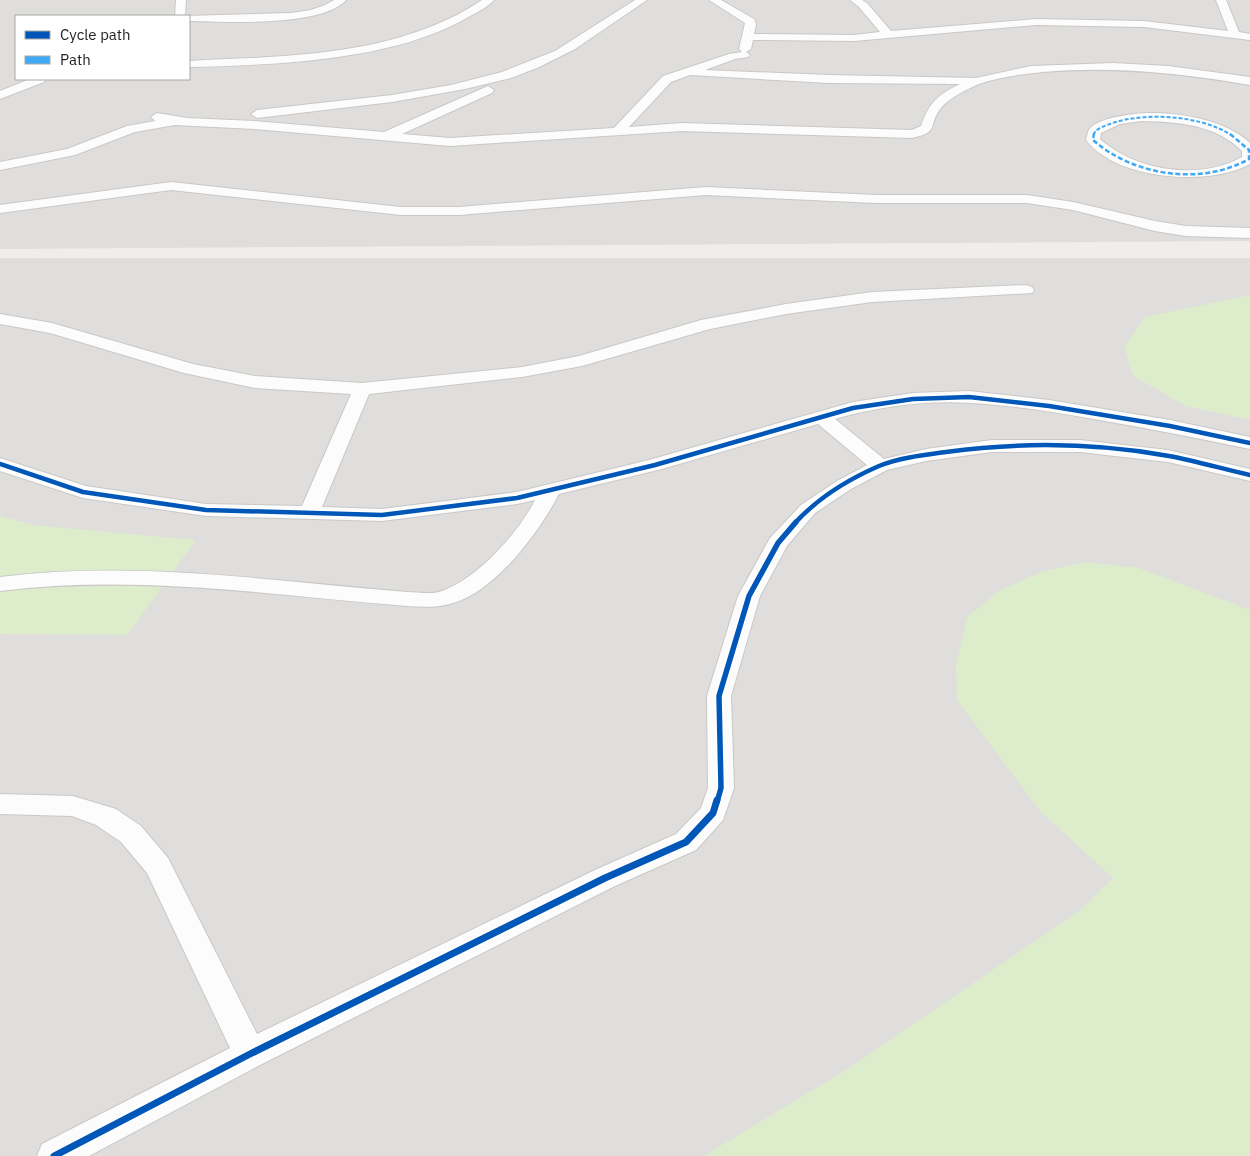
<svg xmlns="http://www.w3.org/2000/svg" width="1250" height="1156" viewBox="0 0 1250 1156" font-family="'IBM Plex Sans',sans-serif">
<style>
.residential{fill:#dfdedc;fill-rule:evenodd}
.grass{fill:#ddeccb}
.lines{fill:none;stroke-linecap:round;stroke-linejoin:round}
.minor-casing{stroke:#c9c8c7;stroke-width:2}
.minor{fill:#fdfcfc;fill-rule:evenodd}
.quiet-far1{stroke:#3fa9f5;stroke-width:2;stroke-dasharray:4 2;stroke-linecap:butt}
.quiet{stroke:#3fa9f5;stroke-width:2.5;stroke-dasharray:5 2.5;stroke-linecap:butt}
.cycleway-far2-casing{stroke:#fff;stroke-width:7}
.cycleway-far1-casing{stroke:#fff;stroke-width:9}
.cycleway-casing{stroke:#fff;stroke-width:10}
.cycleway-far2{stroke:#0057b8;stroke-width:4.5}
.cycleway-far1{stroke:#0057b8;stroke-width:5.5}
.cycleway{stroke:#0057b8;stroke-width:7}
</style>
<rect width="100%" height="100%" fill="#f0eeeb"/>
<path class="residential" d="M0,0H1250V241L0,249ZM16,16H189V79H16Z
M0,258H1250V1156H0Z"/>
<path class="grass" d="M1250,295V420L1186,406L1133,376L1124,347L1145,317Z
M0,516L33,525L196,540L127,635L0,634Z
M1085,562L1139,568L1250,610V1156H704L849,1068L1079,911L1113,878L1040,811L957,700L956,664L967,617L999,591L1041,572Z"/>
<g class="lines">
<g class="minor-casing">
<path id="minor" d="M176,0H186L185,16L291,13L311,10L325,5L334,0H346C322,27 225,22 189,21V16H175Z
M482,0H494C489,6 480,11 472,15C397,61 275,65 189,67V61C287,56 397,57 482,0Z
M635,0H647L575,49L537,68L511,78L465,89L392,102L257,118L251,114L257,110L392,95L451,85L502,72L555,51Z
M709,0H721L754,19L756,24L754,34L854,35L880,32L859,7L850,0H862L867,3L891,31L1036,19L1144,21L1228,31L1216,0H1226L1239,32L1250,34V40L1144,27L1036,25L854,41L753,40L751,49L746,52L750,55L748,57L735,59L705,70L829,75L976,78L1031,66L1113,63L1168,66L1250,77V85C1181,73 1112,66 1043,72C1022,74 999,77 979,84C966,90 950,97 941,108C927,125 941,132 912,138L682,131L450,146L254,129L175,125L135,132L75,155L0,170V162L67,149L127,126L155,121L151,117L157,113L187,118L254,121L384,132L488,86L494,90L492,93L402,134L450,138L614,128L663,76L729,54L742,52L739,49L745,23ZM690,75L829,83L960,84C937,95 929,103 921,126L912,130L682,123L629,127L671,82Z
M30,79H46L44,82L0,99V91Z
M1134,114C1170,110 1224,118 1250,143V164C1209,187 1116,180 1086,140C1087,136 1088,131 1090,128C1101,118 1121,116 1134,114ZM1141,121C1178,122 1215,124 1242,151V157C1199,181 1136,171 1100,139L1101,133L1120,124Z
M171,182L401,207H459L706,187L876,195H1027L1073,202L1155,221L1186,226L1250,228V238L1186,236L1155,231L1073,210L1027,203H876L706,195L459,215H401L171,190L0,213V205Z
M1026,285L1032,287L1034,290L1032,293L872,302L786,314L710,329L582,366L522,377L369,394L322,507L382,509L517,492L649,460L853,402L913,393L969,391L1049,400L1170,420L1250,437V449C1198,438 1146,428 1094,419C1053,412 1011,405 970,403C926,400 877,407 835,419L884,459L926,449L992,440H1080L1168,450L1250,469V481L1168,462L1080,452H992L926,461L887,470L851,489L815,513L787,546L760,596L731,696L734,788L723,820L696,850L615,886L262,1064L89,1156H37L42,1144L230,1048L147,873L121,842L96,825L72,816L0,814V794L73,796L116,809L141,826L168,858L257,1034L595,870L676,834L701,808L708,788L707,696L738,596L770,538L801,505L837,481L867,465L818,424L662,469L559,494C539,532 496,591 453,603C438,608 423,607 407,606C272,595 135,574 0,591V577C135,560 272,581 407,592C418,592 432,595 442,591C477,579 519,532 535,500L517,504L382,521L206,516L83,498L0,471V458L86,486L206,504L302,506L351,394L255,388L184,373L50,333L0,324V314L52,323L193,364L255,376L362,383L522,367L579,356L701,320L786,304L872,292Z"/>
</g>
<use href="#minor" class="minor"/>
<path class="quiet-far1" d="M1094,135L1095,131C1128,110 1198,113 1231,135"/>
<path class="quiet" d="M1094,133L1093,140C1134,176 1201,186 1249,159V150L1229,133"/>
<g class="cycleway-far2-casing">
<path id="cycleway-far2" d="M0,464L83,492L206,510L382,515L517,498L655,465L853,408L913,399L969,397L1049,406L1170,426L1250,443
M795,523C817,499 849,479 879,466C899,458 924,455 946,452C1019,442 1096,443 1169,456C1196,461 1223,469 1250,475"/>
</g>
<g class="cycleway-far1-casing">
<path id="cycleway-far1" d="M717,802L721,788L719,696L749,596L778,543L796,522"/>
</g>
<g class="cycleway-casing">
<path id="cycleway" d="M54,1156L250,1054L605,878L686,842L713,813L717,800"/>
</g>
<use href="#cycleway-far2" class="cycleway-far2"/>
<use href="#cycleway-far1" class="cycleway-far1"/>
<use href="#cycleway" class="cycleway"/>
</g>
<rect x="15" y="15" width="175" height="65" fill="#ffffff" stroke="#a7a7a7"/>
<rect x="25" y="31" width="25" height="8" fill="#0057b8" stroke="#a7a7a7"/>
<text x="60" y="40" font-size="15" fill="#222222">Cycle path</text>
<rect x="25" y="56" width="25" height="8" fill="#3fa9f5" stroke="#a7a7a7"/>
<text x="60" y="65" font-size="15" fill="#222222">Path</text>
</svg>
